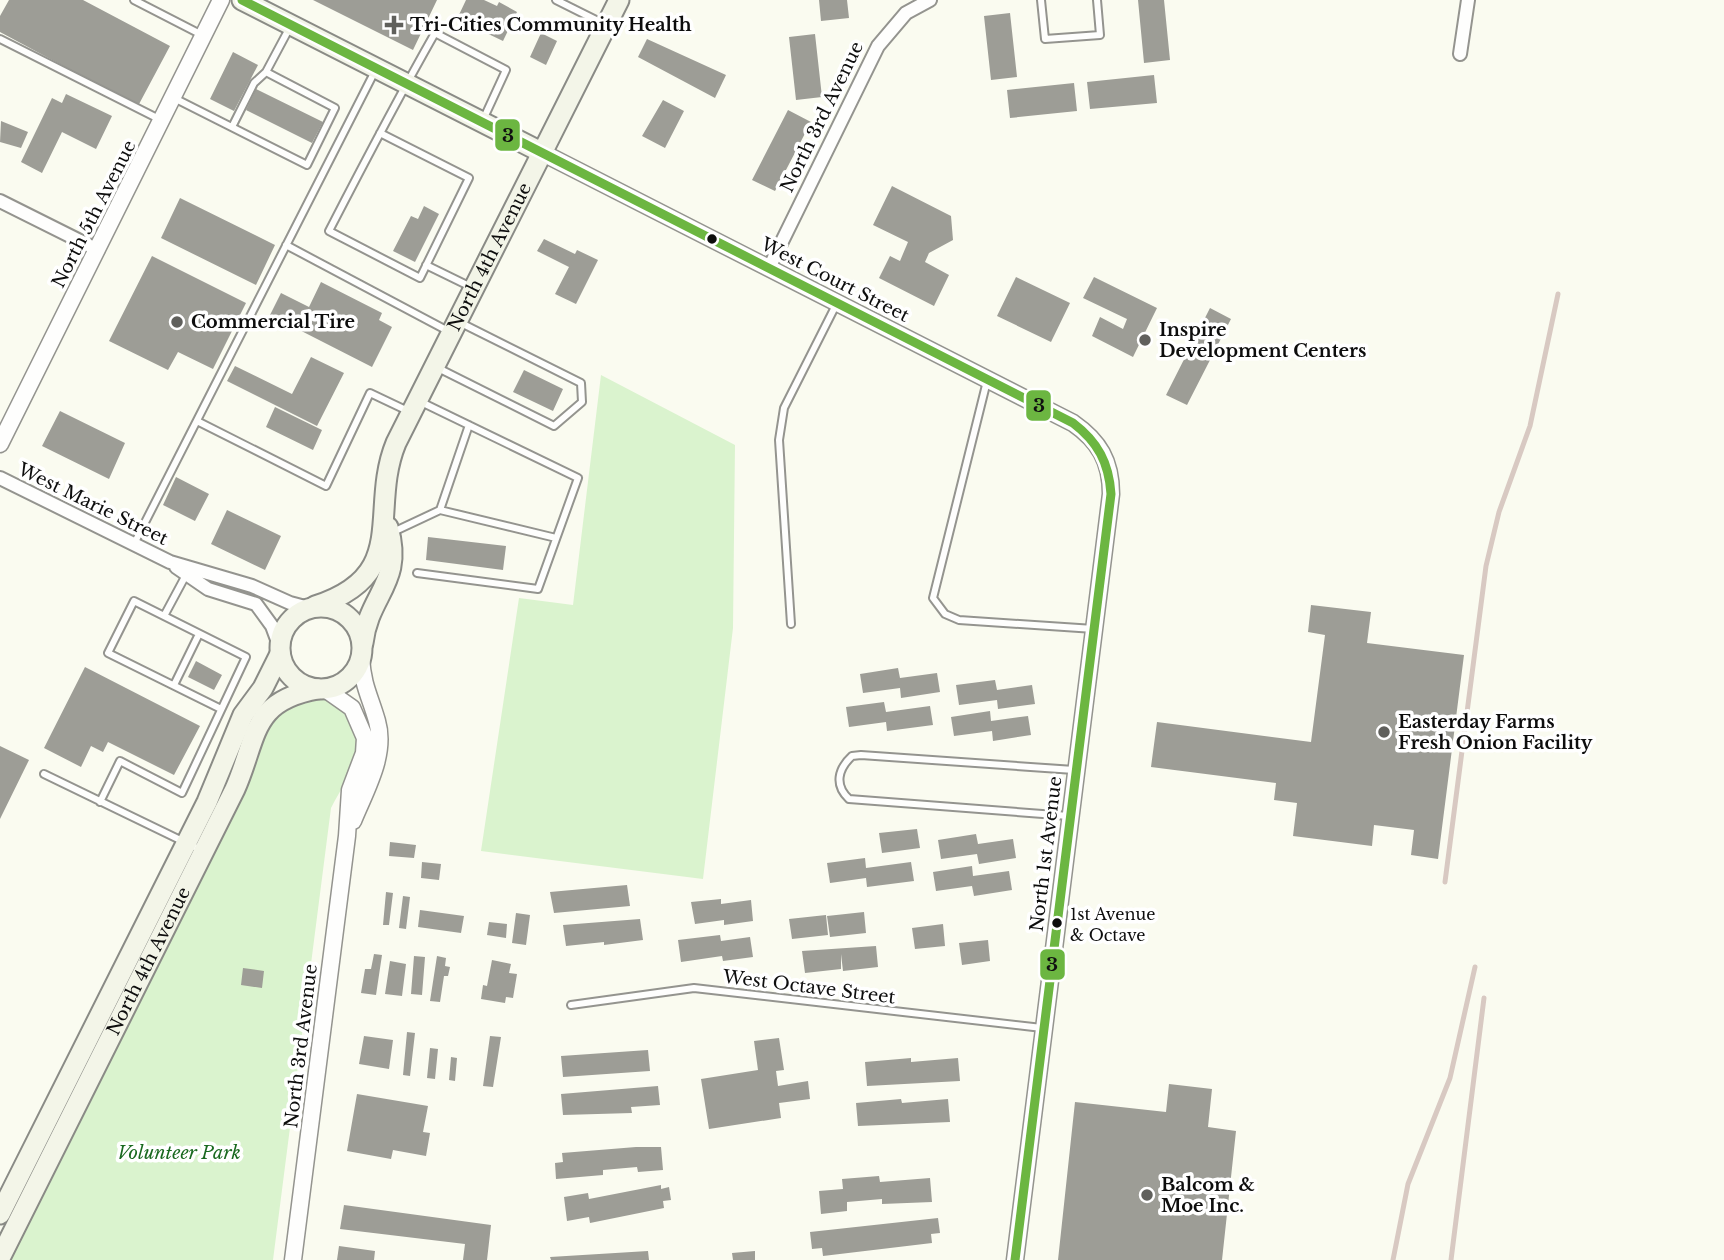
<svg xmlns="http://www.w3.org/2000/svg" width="1724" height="1260" viewBox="0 0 1724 1260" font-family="'Libre Baskerville',serif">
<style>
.green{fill:#daf3ce}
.building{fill:#9d9d96}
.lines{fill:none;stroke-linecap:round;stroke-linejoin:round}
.service-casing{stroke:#94948f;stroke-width:10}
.minor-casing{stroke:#94948f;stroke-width:16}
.tertiary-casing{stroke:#94948f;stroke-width:19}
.secondary-casing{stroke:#8a8b86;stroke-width:23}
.service{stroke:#fefefd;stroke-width:6}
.minor{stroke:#fefefd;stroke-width:12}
.tertiary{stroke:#fefefd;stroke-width:16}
.secondary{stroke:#f3f5e8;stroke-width:19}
.rail{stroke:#d8c9c2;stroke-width:5}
.bus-1-casing{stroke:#fff;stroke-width:14}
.bus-1{stroke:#6cb641;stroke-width:9}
.poi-dot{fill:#60605c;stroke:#fff;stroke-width:2.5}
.bus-dot{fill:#0d0d0d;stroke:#fff;stroke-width:2.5}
.labels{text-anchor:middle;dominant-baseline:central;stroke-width:7;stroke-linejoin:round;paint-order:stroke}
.bus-label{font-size:16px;fill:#0d0d0d;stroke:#fff;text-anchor:start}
.poi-label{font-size:18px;font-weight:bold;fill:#0d0d0d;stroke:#fff;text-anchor:start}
.street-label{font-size:18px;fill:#0d0d0d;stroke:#fff}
.park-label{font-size:18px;font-style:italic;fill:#19691f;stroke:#fff}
.line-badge{stroke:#fff;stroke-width:2.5}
.pale-badge-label{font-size:19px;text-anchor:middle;font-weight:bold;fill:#111}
</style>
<rect width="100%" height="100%" fill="#fafbf0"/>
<path class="green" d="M601,375L735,445L733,628L703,879L481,851L519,598L573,605Z
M316,696C332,700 342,707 350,721C367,754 346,779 331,808L273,1260H7L270,716Z"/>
<path class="building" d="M9,0H83L170,46L138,106L0,32V16Z
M313,0H437L413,50Z
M466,0H484L497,6L499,2L517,12L503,41L457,19Z
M819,0H847L849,18L821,21Z
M1138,0H1164L1170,60L1144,63Z
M1010,13L1017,77L991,80L984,16Z
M541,33L557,41L546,65L530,57Z
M815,34L822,97L796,100L789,37Z
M647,39L726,75L715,98L638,57Z
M233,52L258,65L234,111L210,99Z
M1154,75L1157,103L1090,109L1087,82Z
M1074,83L1077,111L1010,118L1007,90Z
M256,89L323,122L312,143L246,110Z
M66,94L112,116L96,149L62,132L42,173L21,162L52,98L62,103Z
M663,100L684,111L665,148L642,136Z
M788,110L811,122L775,191L752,180Z
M1,121L28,132L21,148L0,142Z
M892,186L951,216L953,240L929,253L925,262L949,275L934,306L879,278L890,256L900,261L908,242L873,225Z
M180,198L275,245L256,285L161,238Z
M424,206L439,214L415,262L393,251L411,216L418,219Z
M544,239L575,254L577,250L598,260L576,304L555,294L569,267L537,251Z
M152,256L246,303L213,369L178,352L168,370L109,341Z
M1016,277L1070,303L1051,342L997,316Z
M1094,277L1157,308L1133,357L1092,336L1100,317L1123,329L1127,319L1083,298Z
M321,282L382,313L379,320L392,327L372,367L270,315L281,293L309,307Z
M1210,308L1231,319L1187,405L1166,395Z
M311,357L344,373L317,426L227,381L235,366L292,394Z
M524,370L563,389L553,411L513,392Z
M275,407L322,430L313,450L266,427Z
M60,411L125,443L109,479L42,446Z
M176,477L209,494L195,521L163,505Z
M227,510L281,536L265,570L211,544Z
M428,537L506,546L503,570L426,560Z
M1311,605L1371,612L1367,643L1464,655L1438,859L1411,855L1414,830L1374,825L1372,846L1293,836L1297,803L1274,800L1276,783L1151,767L1157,722L1311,742L1325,635L1308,632Z
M196,661L222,675L214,690L188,677Z
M85,667L200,726L174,775L108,742L103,752L91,746L81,767L44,748Z
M898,668L900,678L937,673L940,692L901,698L900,688L863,693L860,674Z
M995,680L997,690L1032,685L1035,704L998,709L997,700L959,705L956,685Z
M884,702L886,712L930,706L933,725L887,731L886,722L849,727L846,707Z
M990,711L991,721L1028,716L1031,735L993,741L992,731L954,736L951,717Z
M0,746L29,760L0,819Z
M917,829L920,848L882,853L879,833Z
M976,834L978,844L1013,839L1016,858L979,864L977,854L941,859L938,840Z
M390,842L416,845L414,858L389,856Z
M865,858L866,868L911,862L914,881L867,887L866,878L830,883L827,863Z
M422,862L441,864L439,880L421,878Z
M972,866L973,876L1009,871L1012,890L974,896L972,886L936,891L933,872Z
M627,885L630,906L554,913L550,892Z
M386,892L393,893L389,925H383Z
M403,896L410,897L406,929L399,928Z
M721,899V904L751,900L753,921L724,925V920L695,924L691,902Z
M420,910L464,916L461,933L418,927Z
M864,912L866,933L830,937L827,916Z
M516,913L530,915L526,945L512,943Z
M826,915L828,935L792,939L789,919Z
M640,919L643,940L604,945V942L566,946L563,925Z
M489,922L507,924L506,938L487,935Z
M943,924L945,946L915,949L912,928Z
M720,935L721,941L750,937L753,957L723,961L722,956L681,962L678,940Z
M988,940L990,961L962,965L959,943Z
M876,946L878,967L843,971L841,954V969L805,973L802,951Z
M374,954L382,955L376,995L361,993L365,969H371Z
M414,956L425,957L422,995L411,994Z
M437,956L446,958L445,966L450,967L448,976H444L440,1002L430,1001Z
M492,960L511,964L509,973L517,974L513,998L506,997L505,1003L481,999L483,985L487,986Z
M390,961L406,964L402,996L385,994Z
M243,968L264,971L262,988L241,985Z
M407,1032L415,1033L410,1076L403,1075Z
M364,1036L393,1040L389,1069L359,1064Z
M490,1036L501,1037L493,1087L483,1086Z
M779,1038L784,1070L776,1071L778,1086L808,1081L810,1099L779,1103L781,1118L709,1129L701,1079L758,1070L754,1041Z
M430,1048L438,1049L435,1079L427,1078Z
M648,1050L650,1071L563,1077L561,1056Z
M451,1057L457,1058L455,1081L449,1080Z
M911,1058V1062L958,1058L960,1081L867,1086L865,1062Z
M1169,1084L1212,1089L1208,1127L1236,1131L1222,1260H1058L1075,1102L1166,1112Z
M658,1086L660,1105L631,1107L632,1113L563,1115L561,1094Z
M357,1094L428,1106L423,1132L430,1133L426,1156L393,1150L391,1159L347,1151Z
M901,1099L902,1103L948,1099L950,1122L858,1126L856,1103Z
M143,1143L149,1147L148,1154L144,1156L138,1153V1146Z
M636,1147H661L663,1170L638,1172L637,1167L603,1170V1175L556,1179L555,1163L563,1162L562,1153Z
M879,1176L880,1182L930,1178L932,1202L882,1204V1199L847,1202V1211L821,1214L819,1191L843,1189L842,1179Z
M661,1185V1189L669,1187L671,1200L663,1201L664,1208L590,1223L589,1217L567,1221L564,1197L588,1193L589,1199Z
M344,1205L491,1225L487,1260H463L465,1244L340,1229Z
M938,1218L940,1233L931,1234L932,1243L823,1256L822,1248L812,1249L810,1232Z
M339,1246L375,1251L374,1260H337Z
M648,1251L649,1260H551L550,1257Z
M755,1251V1260H733L732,1253Z"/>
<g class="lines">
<g class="service-casing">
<path id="service" d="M134,0L204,36
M556,0L604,24
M1041,0L1045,39L1100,35L1097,0
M0,39L161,120
M174,98L307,165L335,108L266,72L290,27
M232,127L254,83L266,72
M380,133L469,178L420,278L329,231C363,165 398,98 435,33L506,70L483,120
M286,245L448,331
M426,265L471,287
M436,367L554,426L582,402L581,383L459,322
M987,381L933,598L945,614L959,620L1094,629
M197,421L326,486L370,393L410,412
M469,425L440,510L556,538
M391,533L440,510
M134,544L375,71
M417,573L538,589L578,478L419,401
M164,616L186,575
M791,624L779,440L784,408L837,303
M174,685L199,634
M44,774L203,851
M100,802L120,761L182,793L246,657L134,601L108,653L221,709
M1069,816L849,799C834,785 838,769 852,756L861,755L1074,770
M571,1005L694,988L1042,1028"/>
</g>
<g class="minor-casing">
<path id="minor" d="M1460,54L1468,0
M0,201L98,250
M769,268L878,46L906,13L930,0
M0,478L170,562L252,586L290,603L309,608
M176,567L208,589L256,604L272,626L279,645"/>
</g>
<g class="tertiary-casing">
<path id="tertiary" d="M541,152L1073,423C1099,441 1111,461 1111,494L1015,1260
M0,444L221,0
M353,821C365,791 387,755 377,721C370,696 363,687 361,658
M293,1260L347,836L350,790L364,753L365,738L352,708L325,689"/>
</g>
<g class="secondary-casing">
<g id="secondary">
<path d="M242,0L541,152"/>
<path id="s1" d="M315,606C412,575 368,511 396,443L619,0"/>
<circle cx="321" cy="648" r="41"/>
<path d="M363,643C369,593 404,583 388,527"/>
<path d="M0,1214L207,802L243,715L263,688L280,654"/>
<path id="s2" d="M0,1258L235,789C258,737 250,701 318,689"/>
</g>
</g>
<use href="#service" class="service"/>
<use href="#minor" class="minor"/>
<use href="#tertiary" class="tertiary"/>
<use href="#secondary" class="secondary"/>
<path class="rail" d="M1445,882L1486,566L1499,512L1530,426L1558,294
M1393,1260L1408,1184L1450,1078L1475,967
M1451,1260L1484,998"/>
<g class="bus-1-casing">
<path id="bus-1" d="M242,0L1073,423C1098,442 1109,463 1111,494L1015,1260"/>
</g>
<use href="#bus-1" class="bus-1"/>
</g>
<g class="poi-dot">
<path d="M390.5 14.5h7v7h7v7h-7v7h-7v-7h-7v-7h7z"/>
<circle cx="177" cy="322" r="7"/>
<circle cx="1145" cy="340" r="7"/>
<circle cx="1384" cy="732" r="7"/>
<circle cx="1147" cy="1195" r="7"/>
</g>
<g class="bus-dot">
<circle cx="712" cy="239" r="6"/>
<circle cx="1057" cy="923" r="6"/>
</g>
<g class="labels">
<g class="bus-label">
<text x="1070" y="914">1st Avenue<tspan x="1070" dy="21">&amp; Octave</tspan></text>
</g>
<g class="poi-label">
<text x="410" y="25">Tri-Cities Community Health</text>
<text x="191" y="322">Commercial Tire</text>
<text x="1159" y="330">Inspire<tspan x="1159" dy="21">Development Centers</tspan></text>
<text x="1398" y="722">Easterday Farms<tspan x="1398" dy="21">Fresh Onion Facility</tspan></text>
<text x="1161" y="1185">Balcom &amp;<tspan x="1161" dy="21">Moe Inc.</tspan></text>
</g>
<g class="street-label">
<text transform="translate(822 117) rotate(-64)">North 3rd Avenue</text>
<text transform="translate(94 214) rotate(-63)">North 5th Avenue</text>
<text stroke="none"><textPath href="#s1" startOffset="406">North 4th Avenue</textPath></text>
<text transform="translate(835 280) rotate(27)">West Court Street</text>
<text transform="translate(93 504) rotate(26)">West Marie Street</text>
<text transform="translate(1046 854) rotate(-83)">North 1st Avenue</text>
<text stroke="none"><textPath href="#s2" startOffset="332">North 4th Avenue</textPath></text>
<text transform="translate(809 987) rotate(7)">West Octave Street</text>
<text transform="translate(301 1046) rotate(-83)">North 3rd Avenue</text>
</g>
<g class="park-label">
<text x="179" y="1153">Volunteer Park</text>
</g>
</g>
<g class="line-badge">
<rect x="494" y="118" width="27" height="34" rx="7" fill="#6cb641"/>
<rect x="1025" y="389" width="27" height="33" rx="7" fill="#6cb641"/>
<rect x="1039" y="948" width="27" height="33" rx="7" fill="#6cb641"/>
</g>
<g class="pale-badge-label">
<text x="508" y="142">3</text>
<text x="1039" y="412">3</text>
<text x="1052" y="971">3</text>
</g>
</svg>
